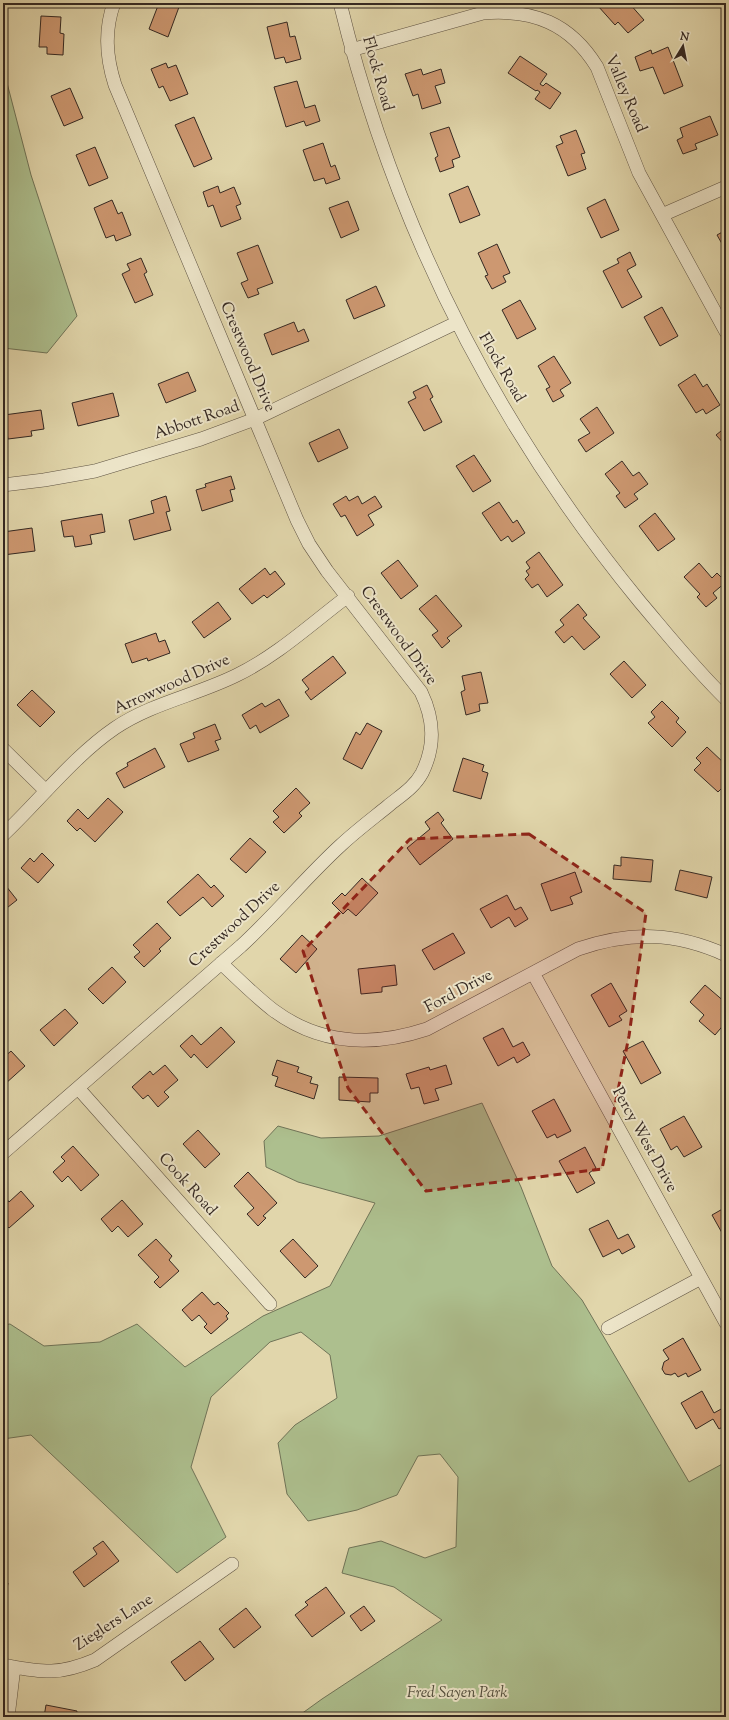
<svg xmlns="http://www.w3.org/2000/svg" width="729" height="1720" viewBox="0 0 729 1720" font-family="'Sorts Mill Goudy',serif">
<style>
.green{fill:#adbf8e;stroke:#707458}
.building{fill:#cd9871;stroke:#342822}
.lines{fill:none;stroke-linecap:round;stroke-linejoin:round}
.street-casing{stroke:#5f5444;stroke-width:14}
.street{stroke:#ece4c8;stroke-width:13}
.marked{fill:#8f2418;fill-opacity:0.2;stroke:#8f2418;stroke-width:3;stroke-dasharray:8 5;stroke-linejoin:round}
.labels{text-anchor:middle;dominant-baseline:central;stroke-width:4;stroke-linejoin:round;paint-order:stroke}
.street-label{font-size:16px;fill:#342822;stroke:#ece4c8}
.park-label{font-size:16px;font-style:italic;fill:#524e3d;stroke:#ece4c8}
</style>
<rect width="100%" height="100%" fill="#e1d6ab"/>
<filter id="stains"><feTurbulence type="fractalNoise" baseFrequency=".005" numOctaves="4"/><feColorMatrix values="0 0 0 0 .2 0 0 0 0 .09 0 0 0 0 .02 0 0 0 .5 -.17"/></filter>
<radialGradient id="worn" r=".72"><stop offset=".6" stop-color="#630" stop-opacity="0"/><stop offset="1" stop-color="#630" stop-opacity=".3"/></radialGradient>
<path class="green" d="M3,3L6,79L31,175L77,316L47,353L3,348Z
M482,1103L521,1187L552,1266L582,1300L689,1482L726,1462V1717H297L322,1699L442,1620L394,1587L342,1573L349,1548L381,1541L425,1558L456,1547L458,1477L440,1454L418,1456L397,1495L357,1510L308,1521L287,1494L278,1443L295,1425L337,1398L330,1355L301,1332L270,1342L211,1397L191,1467L226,1537L177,1573L31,1435L3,1439V1325L10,1324L44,1346L100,1342L137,1324L185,1367L263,1316L330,1286L375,1203L298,1182L266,1167L264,1141L278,1126L321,1138L379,1136Z"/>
<path class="building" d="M159,3H169L179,7L168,37L149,29Z
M601,3H629L644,20L628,33L618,22L615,25L598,6Z
M41,16L61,17L60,33L64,34L63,55L47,54V47H39Z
M287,22L290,37L295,36L301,59L286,63L284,57L275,59L267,27Z
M668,47L683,86L664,94L653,67L640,71L635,57L651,50L652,54Z
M520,56L547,74L540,84L543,86L546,83L561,93L550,109L535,99L540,92L537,90L536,91L508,73Z
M166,63L168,68L176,65L188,94L170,101L163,86L159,88L151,69Z
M421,69L423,75L441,69L445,83L435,86L441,103L422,109L418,94L413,96L405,74Z
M297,81L305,108L315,105L320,121L306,126L304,121L286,127L274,87Z
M70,88L83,118L64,126L51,96Z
M710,116L718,135L695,144L697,149L683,154L677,140L683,137L680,128Z
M194,117L212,159L194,167L175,125Z
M449,127L460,157L452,160L454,167L440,172L435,158L438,156L430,133Z
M576,130L585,153L581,154L586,169L568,176L556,146L563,143L560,136Z
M323,143L331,167L335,165L340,179L326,184L324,178L314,181L303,150Z
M95,147L108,178L89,186L76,155Z
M218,186L220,193L234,187L241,204L236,206L241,219L221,227L213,205L208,207L203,192Z
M468,186L480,215L460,223L449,194Z
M605,199L619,230L601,238L587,208Z
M112,200L118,214L122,212L131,235L116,241L114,235L106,238L94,208Z
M348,201L359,230L341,238L329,208Z
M726,230V249H725L717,235Z
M497,244L510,273L503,276L506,282L492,289L485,276L488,275L478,253Z
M258,245L273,283L257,289L259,294L248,298L241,283L248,280L237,253Z
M630,252L636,265L627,270L642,297L622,308L603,271L619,263L617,259Z
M141,258L147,272L144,274L153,295L135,303L122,274L130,270L127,264Z
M376,286L385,306L354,319L346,300Z
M520,300L536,329L517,339L502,310Z
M662,307L678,336L660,346L644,317Z
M294,322L298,332L304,329L309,341L272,355L264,334Z
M554,356L571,383L560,390L564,396L553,402L546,389L550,387L538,366Z
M188,372L196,391L166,403L158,384Z
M695,374L703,387L707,384L720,405L706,414L703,409L696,413L678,385Z
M427,385L433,397L430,399L442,422L424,431L408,402L416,398L413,392Z
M113,393L119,416L78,426L72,403Z
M597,407L614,433L586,452L578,440L590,433L580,419Z
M41,410L44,429L31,431L32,436L8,439L4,415Z
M726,427V446L716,435Z
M339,429L348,448L318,462L309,443Z
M474,455L491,481L473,492L456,466Z
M622,461L633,476L639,472L648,484L634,494L638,499L625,508L616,496L620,493L605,474Z
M231,476L235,489L230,490L233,501L202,511L196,490L206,487L205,484Z
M166,496L170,511L166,512L171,530L134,540L129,520L154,513L151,501Z
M346,496L349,501L358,496L362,504L375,496L382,507L368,515L374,525L357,536L345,515L341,517L333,504Z
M499,502L513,523L517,520L525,533L512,542L508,536L501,541L482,513Z
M655,513L675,539L658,551L639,526Z
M102,514L105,532L90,535L92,544L75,547L73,536L64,537L61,521Z
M32,528L35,551L3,555V532Z
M539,552L563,585L547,597L538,584L532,588L525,579L529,575L526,571L530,568L526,562Z
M398,560L418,586L401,599L381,573Z
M699,563L712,578L717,573L726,582L713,593L717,598L706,607L697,597L700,594L684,577Z
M265,568L270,575L275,571L285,584L267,598L264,595L252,604L239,589Z
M436,595L462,626L447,638L450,641L442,648L432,635L438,631L419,609Z
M218,602L231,619L204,638L192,622Z
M578,604L587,615L583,618L600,637L584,650L572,636L564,643L555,632L564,625L560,620Z
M156,633L159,642L165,640L170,653L148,661L147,658L132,663L125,644Z
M333,656L346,673L311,700L305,692L309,689L302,680Z
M624,661L646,685L632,698L610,674Z
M481,672L488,703L479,704L480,711L466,715L461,692L465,690L462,676Z
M32,690L55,712L40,727L17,705Z
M279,699L289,716L260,733L256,725L250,729L242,715L262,703L265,707Z
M662,701L679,718L676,722L686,732L672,747L648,723L655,717L651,712Z
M367,723L382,731L362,769L343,759L356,732L360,735Z
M215,724L221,739L215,741L219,750L188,762L180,744L195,738L193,733Z
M707,747L725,764L721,768L726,773V784L718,792L694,770L701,763L696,758Z
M155,748L165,767L124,788L116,773L128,766L127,763Z
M463,758L484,765L482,771L488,773L481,799L453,791Z
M296,788L310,803L299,813L302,816L284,833L273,822L279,817L273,811Z
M108,798L123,812L95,842L80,828L77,831L67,821L78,809L88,819Z
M438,812L444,820L441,823L453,839L420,865L407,848L430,829L425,822Z
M250,838L266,852L246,873L230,859Z
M42,853L54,865L38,883L21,868L30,858L34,862Z
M621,857L653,860L651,882L613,879L614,865L621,866Z
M680,870L712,877L707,898L675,890Z
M575,872L582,892L570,897L573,904L551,911L541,884Z
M198,874L211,888L214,885L224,896L212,907L203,897L180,916L167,902Z
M362,878L378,893L356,916L348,909L343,914L332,903L342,893L345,896Z
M6,886L17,900L3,911V888Z
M507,895L515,910L521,907L528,919L515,927L509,917L491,928L480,909Z
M157,923L171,938L159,949L161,951L144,967L134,957L140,952L133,945Z
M453,933L465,953L434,970L422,950Z
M302,935L317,949L296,973L280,959Z
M395,965L397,985L382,987V992L361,994L358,969Z
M112,967L126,982L103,1004L88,989Z
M611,983L627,1011L619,1016L622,1020L609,1027L591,995Z
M705,985L726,1003V1022L715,1035L699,1021L704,1015L690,1002Z
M65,1009L78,1023L54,1046L40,1030Z
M221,1027L235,1042L207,1068L194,1054L191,1058L180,1046L192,1035L201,1045Z
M503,1028L513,1047L523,1042L530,1055L517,1063L514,1057L498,1066L483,1038Z
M643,1041L661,1073L641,1084L623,1051Z
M11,1051L25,1066L5,1084L8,1086L3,1090V1058Z
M277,1060L299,1067L297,1072L312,1077L310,1083L318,1085L314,1099L275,1086L278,1077L272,1075Z
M165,1065L178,1080L164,1092L169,1097L158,1107L148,1095L143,1099L132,1087L150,1071L153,1075Z
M446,1065L452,1084L435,1089L439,1100L424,1104L419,1087L411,1089L406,1074L429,1067L430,1070Z
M339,1077L378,1078V1093H370V1102L339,1100Z
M554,1099L571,1131L557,1138L555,1134L547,1138L532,1111Z
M684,1116L702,1147L684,1157L677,1146L671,1150L660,1129Z
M198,1130L220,1154L205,1168L183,1144Z
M73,1146L99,1175L81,1191L68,1176L62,1182L53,1172L65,1161L61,1157Z
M585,1147L596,1168L589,1173L595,1183L577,1193L559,1161Z
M248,1172L277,1203L263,1216L266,1218L258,1226L247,1214L254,1208L234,1186Z
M21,1191L34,1206L9,1228L3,1222V1201L6,1198L9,1202Z
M122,1200L143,1224L128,1237L118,1226L112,1232L101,1219Z
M726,1207V1240L712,1215Z
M608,1220L618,1239L628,1234L635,1247L622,1254L619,1249L603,1257L589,1229Z
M156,1239L172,1256L169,1260L179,1271L160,1288L154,1282L159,1277L138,1255Z
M293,1239L318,1266L305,1278L280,1251Z
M202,1292L214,1305L218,1302L229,1313L226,1316L228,1319L211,1334L204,1327L207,1324L199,1315L192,1321L182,1310Z
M683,1338L701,1370L688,1377L686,1373L678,1377L675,1373L671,1375L665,1374L662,1369L664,1362L669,1359L663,1350Z
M702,1391L714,1413L723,1408L726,1414V1425L719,1429L713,1419L696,1429L681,1403Z
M103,1541L119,1561L84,1587L73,1572L97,1554L93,1548Z
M3,1582L8,1583L5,1600H3Z
M326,1587L345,1613L312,1637L295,1615L308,1605L305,1602Z
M364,1606L375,1621L361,1631L350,1616Z
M246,1608L261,1627L234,1648L219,1629Z
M200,1641L214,1659L185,1681L171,1662Z
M46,1705L77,1711L76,1717H44Z"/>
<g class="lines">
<g class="street-casing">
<path id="street" d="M340,3C394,225 495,425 640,602C668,635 695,669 726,699
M351,50L483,13C533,9 570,23 597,67L639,173L726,332
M662,215L726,187
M3,485L44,480L95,471L201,439L255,419L456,323
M3,749L46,791
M3,835C39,801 74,756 115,728C152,703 197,695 237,675C278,655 312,623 348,596
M221,963C238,979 255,996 273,1010C320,1045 373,1047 427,1029L578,949C631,931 675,932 726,955
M533,973L726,1323
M78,1088L270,1304
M3,1153L241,946C276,914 306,877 341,845C356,831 372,819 388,806C400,796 414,788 422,773C436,745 434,719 421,692L327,571L309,544L297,520L115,85C106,57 104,31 114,3
M608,1328L701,1278
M3,1665C42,1672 57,1676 95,1660L232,1564
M8,1717L14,1667"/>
</g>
<use href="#street" class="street"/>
</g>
<path class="marked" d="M529,834L646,913L629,1036L602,1169L426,1191L348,1088L303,951L410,839Z"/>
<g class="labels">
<g class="street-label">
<text transform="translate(377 74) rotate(74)">Flock Road</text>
<text transform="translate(625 94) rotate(67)">Valley Road</text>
<text transform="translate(247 357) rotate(67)">Crestwood Drive</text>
<text transform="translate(501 368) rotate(60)">Flock Road</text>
<text transform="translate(197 421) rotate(-19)">Abbott Road</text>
<text transform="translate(398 636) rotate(54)">Crestwood Drive</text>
<text transform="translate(172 685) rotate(-24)">Arrowwood Drive</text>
<text transform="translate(235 925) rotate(-43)">Crestwood Drive</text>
<text transform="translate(459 992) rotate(-28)">Ford Drive</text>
<text transform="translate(644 1140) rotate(61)">Percy West Drive</text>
<text transform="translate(187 1185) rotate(48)">Cook Road</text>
<text transform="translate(114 1623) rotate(-33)">Zieglers Lane</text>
</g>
<g class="park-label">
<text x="457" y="1693">Fred Sayen Park</text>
</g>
</g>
<rect width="729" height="1720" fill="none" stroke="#e1d6ab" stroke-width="16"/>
<rect x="4" y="4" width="721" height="1712" fill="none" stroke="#342822" stroke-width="2"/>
<rect x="8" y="8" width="713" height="1704" fill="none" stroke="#342822"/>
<g transform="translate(683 46) rotate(10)" stroke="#ece4c8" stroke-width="3" paint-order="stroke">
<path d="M0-3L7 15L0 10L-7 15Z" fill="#342822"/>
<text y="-6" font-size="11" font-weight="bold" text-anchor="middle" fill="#342822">N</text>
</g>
<rect width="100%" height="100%" filter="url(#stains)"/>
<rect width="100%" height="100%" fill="url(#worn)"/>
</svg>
